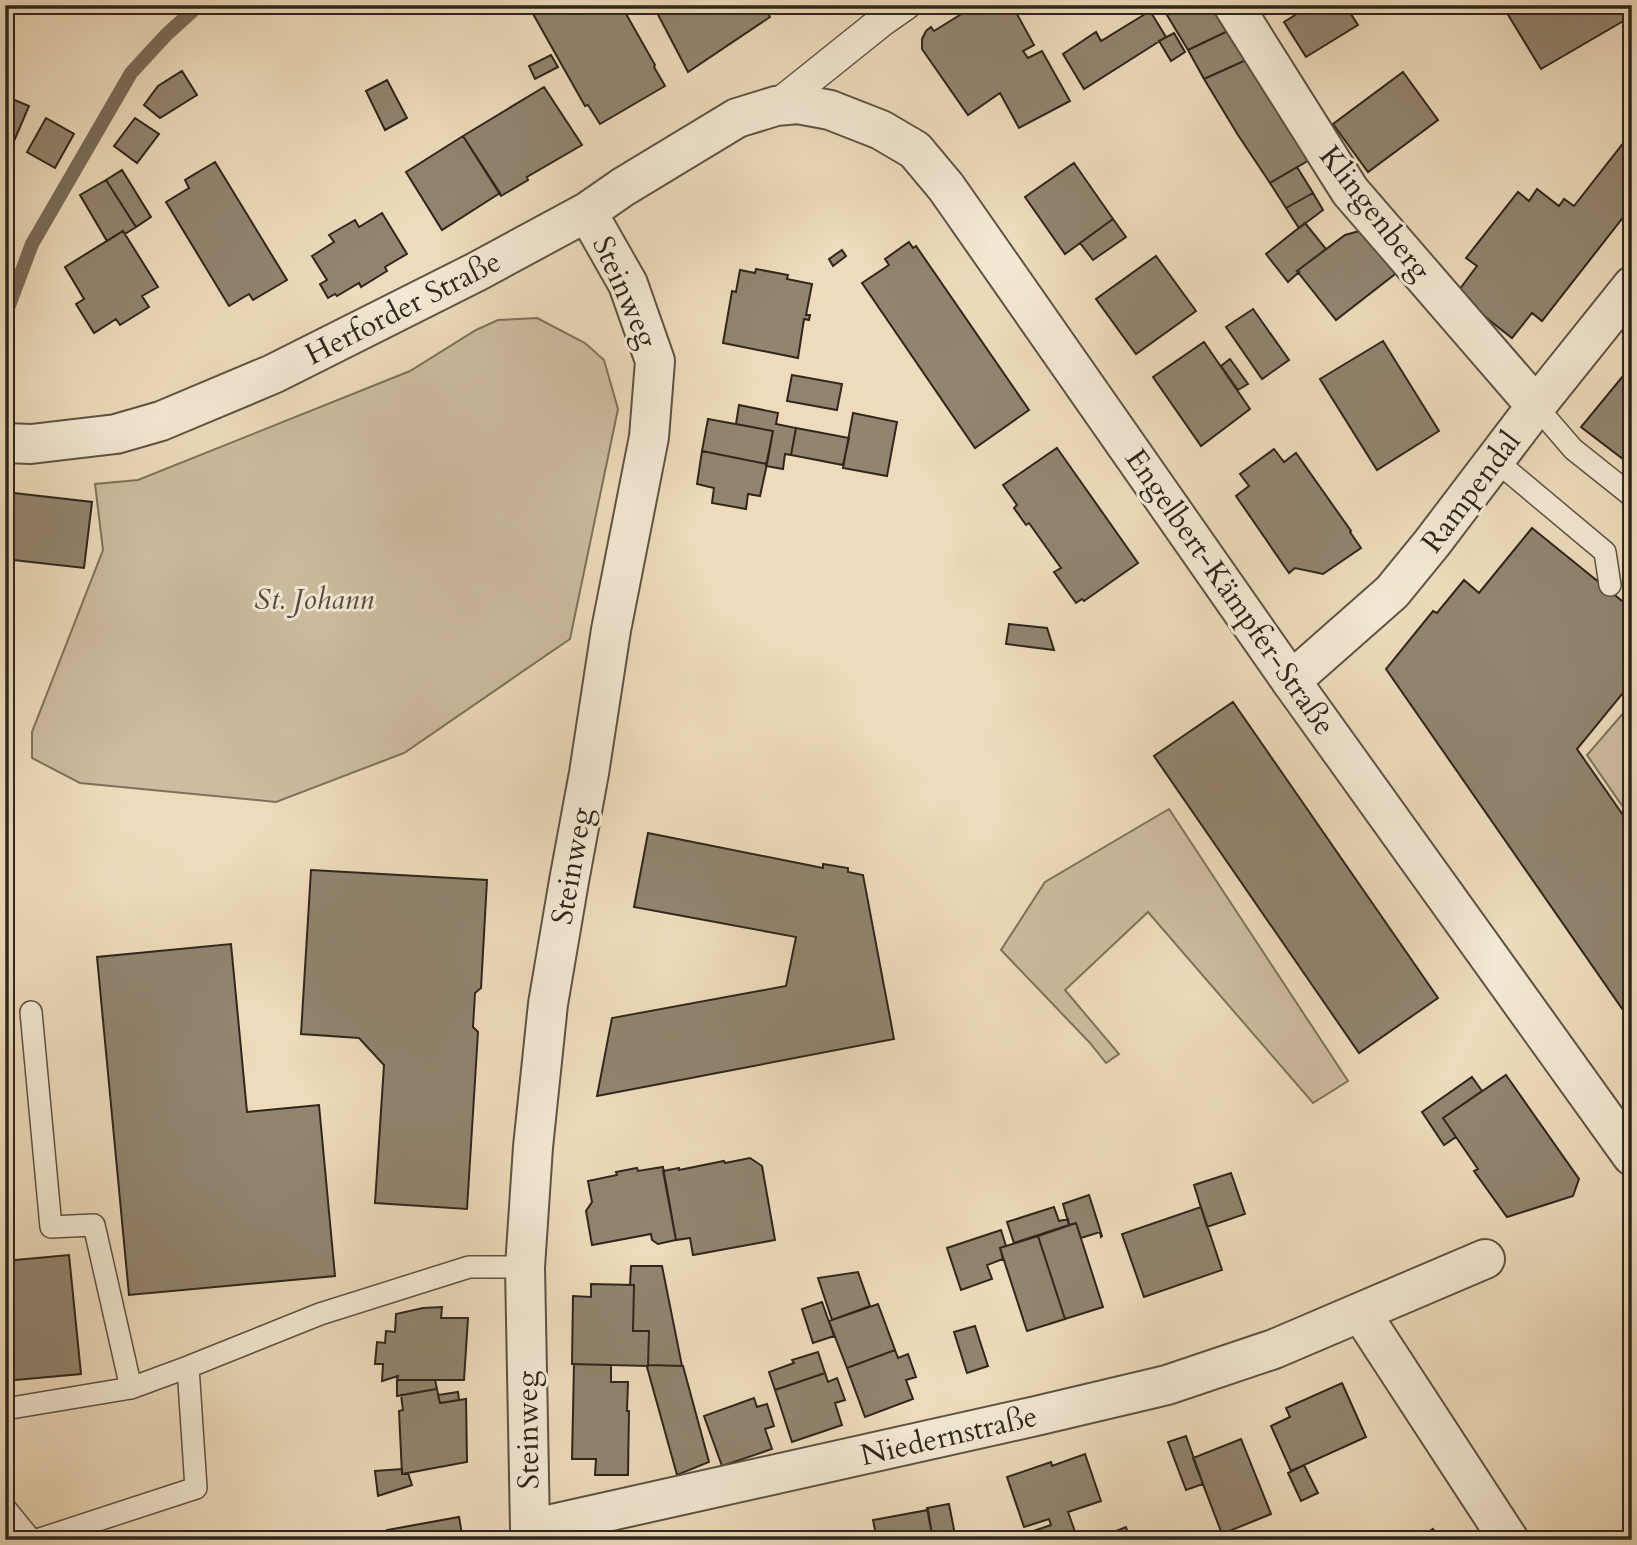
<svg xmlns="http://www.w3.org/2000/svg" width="1637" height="1545" viewBox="0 0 1637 1545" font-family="Cardo,serif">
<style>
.green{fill:#cdbca0;stroke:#7e715e;stroke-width:2}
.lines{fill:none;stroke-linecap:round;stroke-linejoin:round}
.stream{stroke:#7a6d5b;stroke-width:14}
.building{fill:#92846f;stroke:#2f261d;stroke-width:2}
.service-casing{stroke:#5e5344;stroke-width:24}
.pedestrian-casing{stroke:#5e5344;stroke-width:33}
.minor-casing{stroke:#5e5344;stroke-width:42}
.tertiary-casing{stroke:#5e5344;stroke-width:42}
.service{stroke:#f3e8d3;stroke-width:21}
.pedestrian{stroke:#f3e8d3;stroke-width:30}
.minor{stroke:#f3e8d3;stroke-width:38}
.tertiary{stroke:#f3e8d3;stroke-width:38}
.labels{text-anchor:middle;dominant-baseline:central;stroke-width:6;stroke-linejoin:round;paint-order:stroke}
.street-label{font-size:30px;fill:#2f261d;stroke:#f3e8d3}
.park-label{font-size:30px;font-style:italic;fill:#564c3e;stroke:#f3e8d3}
</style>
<rect width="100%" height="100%" fill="#eddbbb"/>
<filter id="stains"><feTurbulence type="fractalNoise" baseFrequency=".00286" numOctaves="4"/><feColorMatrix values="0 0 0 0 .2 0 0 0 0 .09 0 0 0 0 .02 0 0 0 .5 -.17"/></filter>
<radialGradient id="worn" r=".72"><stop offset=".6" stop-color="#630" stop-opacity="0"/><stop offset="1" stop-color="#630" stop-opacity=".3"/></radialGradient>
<path class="green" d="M537,318L585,343L604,360L618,409L570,639L404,753L276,802L80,783L32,758V732L103,550L95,484L138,480L410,371L476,330L498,320Z
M1632,703V820L1587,755Z
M1169,809L1348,1081L1313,1103L1148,912L1065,990L1119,1054L1106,1063L1090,1043L1001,950L1045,882Z"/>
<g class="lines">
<path class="stream" d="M5,316L32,244L131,73L166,35L199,5"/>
</g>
<path class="building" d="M528,5H621L655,65L654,67L665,86L600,124L588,105L585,106Z
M653,5H764L770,17L688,72Z
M976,5H1012L1034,45L1023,51L1028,58L1042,51L1070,101L1019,128L1000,93L968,115L922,49V39L926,31L931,27L934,31Z
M1161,5H1216L1230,30L1188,50Z
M1296,5H1311L1300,12Z
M1311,5H1345L1358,25L1306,57L1284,22Z
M1520,5H1632V16L1541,69L1507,13Z
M1150,11L1166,37L1084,89L1063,54L1096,32L1101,41Z
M1230,30L1246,60L1204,79L1188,50Z
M1174,33L1185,52L1171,61L1159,41Z
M551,55L558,67L535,79L529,66Z
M1246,60L1311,159L1270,183L1238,135L1204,79Z
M182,71L197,95L160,118L144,105L158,86Z
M1403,72L1438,120L1368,172L1333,124Z
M387,80L407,118L385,130L366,91Z
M544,87L582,145L527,177L528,180L501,196L463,136Z
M5,96L29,106L5,162Z
M46,118L74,134L55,168L27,152Z
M135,118L159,134L137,163L114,146Z
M1632,132V206L1542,321L1532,313L1512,338L1456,294L1477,266L1466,258L1518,192L1529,201L1537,189L1559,206L1564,199L1574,206Z
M463,136L500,193L442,230L406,172Z
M215,162L287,280L253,300L249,294L229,306L166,202L189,188L185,180Z
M1074,163L1113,219L1065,254L1025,197Z
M1297,167L1313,193L1286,208L1270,183Z
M122,170L151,217L136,227L106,180Z
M106,180L136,227L125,234L123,231L107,241L80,195Z
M1313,193L1323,210L1299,228L1286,208Z
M382,213L407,254L385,267L387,271L361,287L359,283L337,296L335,294L328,298L320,284L327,280L312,256L334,242L329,235L355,220L359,227Z
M1113,219L1126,237L1093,260L1080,243Z
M1305,223L1326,249L1297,271L1299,272L1288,282L1266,254Z
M1367,229L1399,271L1336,320L1297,271L1345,235Z
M123,231L158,287L142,296L149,307L120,325L116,319L94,333L76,304L84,299L65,267Z
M909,242L913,248L916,246L1029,410L975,448L862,283L889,265L885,259Z
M842,250L846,256L833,266L829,259Z
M1156,256L1196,311L1136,354L1096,299Z
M756,269L788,275L787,279L812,284L806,315H810L809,320L804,319L798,358L723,343L732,291L736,292L740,270L755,273Z
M1253,309L1289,360L1262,379L1226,327Z
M1383,341L1439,431L1377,470L1320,379Z
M1204,342L1250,409L1201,446L1153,377Z
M1230,359L1248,384L1238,390L1221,366Z
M1632,365V466L1581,427Z
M792,375L842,384L837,410L787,401Z
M739,405L778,413L776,424L796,428L791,455L785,454L783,469L766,466L773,431L736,424Z
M853,413L897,422L887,476L843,468Z
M708,419L773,431L767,464L702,451Z
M796,428L849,438L843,465L791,455Z
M1057,448L1138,563L1084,601L1082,599L1076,603L1054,572L1061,568L1029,523L1026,525L1014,508L1017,505L1003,485Z
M1274,449L1284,462L1296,453L1351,531L1350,532L1361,548L1323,574L1295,568L1289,573L1236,496L1249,486L1240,474Z
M702,451L767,464L760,496L748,494L746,509L712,503L714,488L697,484Z
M5,492L92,502L84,568L5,559Z
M1532,528L1632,609V682L1577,749L1632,828V1023L1386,669L1433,611L1437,613L1464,580L1479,593Z
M1009,624L1047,628L1054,650L1006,644Z
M5,625L11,626L6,667H5Z
M1233,702L1438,998L1359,1053L1154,756Z
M648,833L823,868V864L848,868V872L863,875L894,1039L597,1096L612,1018L786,986L796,937L634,907Z
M311,870L487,880L481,988L475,993L473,1027L478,1032L467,1209L375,1203L384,1065L359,1038L301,1034Z
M231,944L247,1112L319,1105L335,1276L129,1295L97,957Z
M1506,1075L1579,1179L1573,1196L1507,1217L1474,1171L1478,1169L1443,1118Z
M1472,1077L1482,1091L1443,1118L1456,1137L1444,1145L1422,1112Z
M750,1158L762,1166L775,1240L693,1255L690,1238L676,1240L663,1171L679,1168V1170L724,1161L725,1163Z
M663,1167L676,1240L658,1244L652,1240L651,1234L592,1245L586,1211L592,1202L588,1181L617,1175L616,1172L637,1168L638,1171Z
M1231,1173L1245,1214L1207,1227L1194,1185Z
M1089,1195L1102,1236L1101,1237L1100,1232L1081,1238L1076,1223L1069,1225L1063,1204Z
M1054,1207L1059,1221L1068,1219L1069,1225L1014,1243L1007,1222Z
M1201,1207L1222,1270L1144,1297L1122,1234Z
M1076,1223L1103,1307L1065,1319L1038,1236Z
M1001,1230L1006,1246L1000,1248L1003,1259L987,1265L992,1279L961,1290L947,1248Z
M1038,1236L1065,1319L1027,1331L1000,1248Z
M69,1255L81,1374L5,1381V1261Z
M631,1266H662L682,1366L648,1365L649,1331H633L634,1285H630Z
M858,1272L870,1306L832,1320L818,1278Z
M591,1284L634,1285L633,1331H649L648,1366L572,1364L573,1296L591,1297Z
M822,1302L834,1336L813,1343L802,1309Z
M878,1304L895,1350L847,1368L829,1321Z
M442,1307L441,1318H468L464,1380H397L398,1376L382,1381L383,1364H375L377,1342L385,1343L386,1331L395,1332L396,1314L423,1308Z
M975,1326L988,1366L967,1373L954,1332Z
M895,1350L898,1358L908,1354L916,1377L906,1380L913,1399L865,1417L847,1368Z
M818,1352L825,1373L775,1390L769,1372L794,1363L792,1360Z
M574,1364L611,1365V1382H628L627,1411H629L628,1475H595L596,1459H572Z
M648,1365L683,1366L709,1462L677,1475L647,1367Z
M825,1373L828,1382L837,1378L845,1400L835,1403L842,1425L792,1442L775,1390Z
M397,1380H435L437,1389L397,1396Z
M1342,1383L1366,1437L1291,1471L1271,1426L1290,1417L1286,1408Z
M437,1389L440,1403L466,1399L467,1462L402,1474L399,1411L403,1410L401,1395Z
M458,1392L459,1400L440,1403L438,1395Z
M754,1398L757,1407L767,1404L774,1426L765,1429L772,1449L722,1466L704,1416Z
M1186,1436L1203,1484L1186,1490L1168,1442Z
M1241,1439L1271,1514L1222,1534L1193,1458Z
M1085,1454L1101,1501L1068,1512L1078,1540H1033L1030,1532L1051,1525L1049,1519L1024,1527L1007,1477L1051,1462L1052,1466Z
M1304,1465L1318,1493L1301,1501L1288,1473Z
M402,1469V1474L408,1473L412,1485L378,1496L375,1471Z
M949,1504L956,1540H933L927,1508Z
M928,1510L933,1540H877L873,1520Z
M459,1517L463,1540H389L387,1530Z
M1126,1527L1130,1540H1093Z
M1433,1529L1440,1540H1416Z
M388,1532L389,1540H344Z"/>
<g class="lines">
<g class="service-casing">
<path id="service" d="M1536,406L1573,449L1632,496
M1495,460L1605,552L1610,585
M31,1012L51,1227L94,1225L131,1388
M5,1409L131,1388L188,1367L320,1314L469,1267H525
M5,1508L31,1540
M37,1540L196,1488L188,1367"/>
</g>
<g class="pedestrian-casing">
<path id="pedestrian" d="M776,106L882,21L905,5"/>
</g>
<g class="minor-casing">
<path id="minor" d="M1233,5L1350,191L1536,406
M1291,681L1392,592L1432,543L1536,406L1632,286
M1361,1313L1509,1540
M530,1529L1036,1416L1167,1385L1274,1349L1485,1259"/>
</g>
<g class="tertiary-casing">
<path id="tertiary" d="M5,443L31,444L116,434L161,421L273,374L476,272L587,212L623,187L737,118L776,106L798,104L830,110L881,130L915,150L946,187L1291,681L1632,1156
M531,1540L530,1529L525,1267L533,1147L548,1004L569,881L589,773L611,630L649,437L655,361L628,284L587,212"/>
</g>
<use href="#service" class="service"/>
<use href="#pedestrian" class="pedestrian"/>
<use href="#minor" class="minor"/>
<use href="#tertiary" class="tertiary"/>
</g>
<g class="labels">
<g class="street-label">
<text transform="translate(1375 213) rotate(52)">Klingenberg</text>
<text transform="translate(625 292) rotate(66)">Steinweg</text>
<text transform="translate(403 308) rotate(-27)">Herforder Straße</text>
<text transform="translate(1471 492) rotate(-53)">Rampendal</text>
<text transform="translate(1230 592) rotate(55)">Engelbert-Kämpfer-Straße</text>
<text transform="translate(572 866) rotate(-80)">Steinweg</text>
<text transform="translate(528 1430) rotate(-91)">Steinweg</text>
<text transform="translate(949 1436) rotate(-13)">Niedernstraße</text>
</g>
<g class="park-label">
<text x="314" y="599">St. Johann</text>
</g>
</g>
<rect width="1637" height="1545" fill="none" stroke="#eddbbb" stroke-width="28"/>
<rect x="7" y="7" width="1623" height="1531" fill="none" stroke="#2f261d" stroke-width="3.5"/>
<rect x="14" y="14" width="1609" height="1517" fill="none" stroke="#2f261d" stroke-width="2"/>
<rect width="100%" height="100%" filter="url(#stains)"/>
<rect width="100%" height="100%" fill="url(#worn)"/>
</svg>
